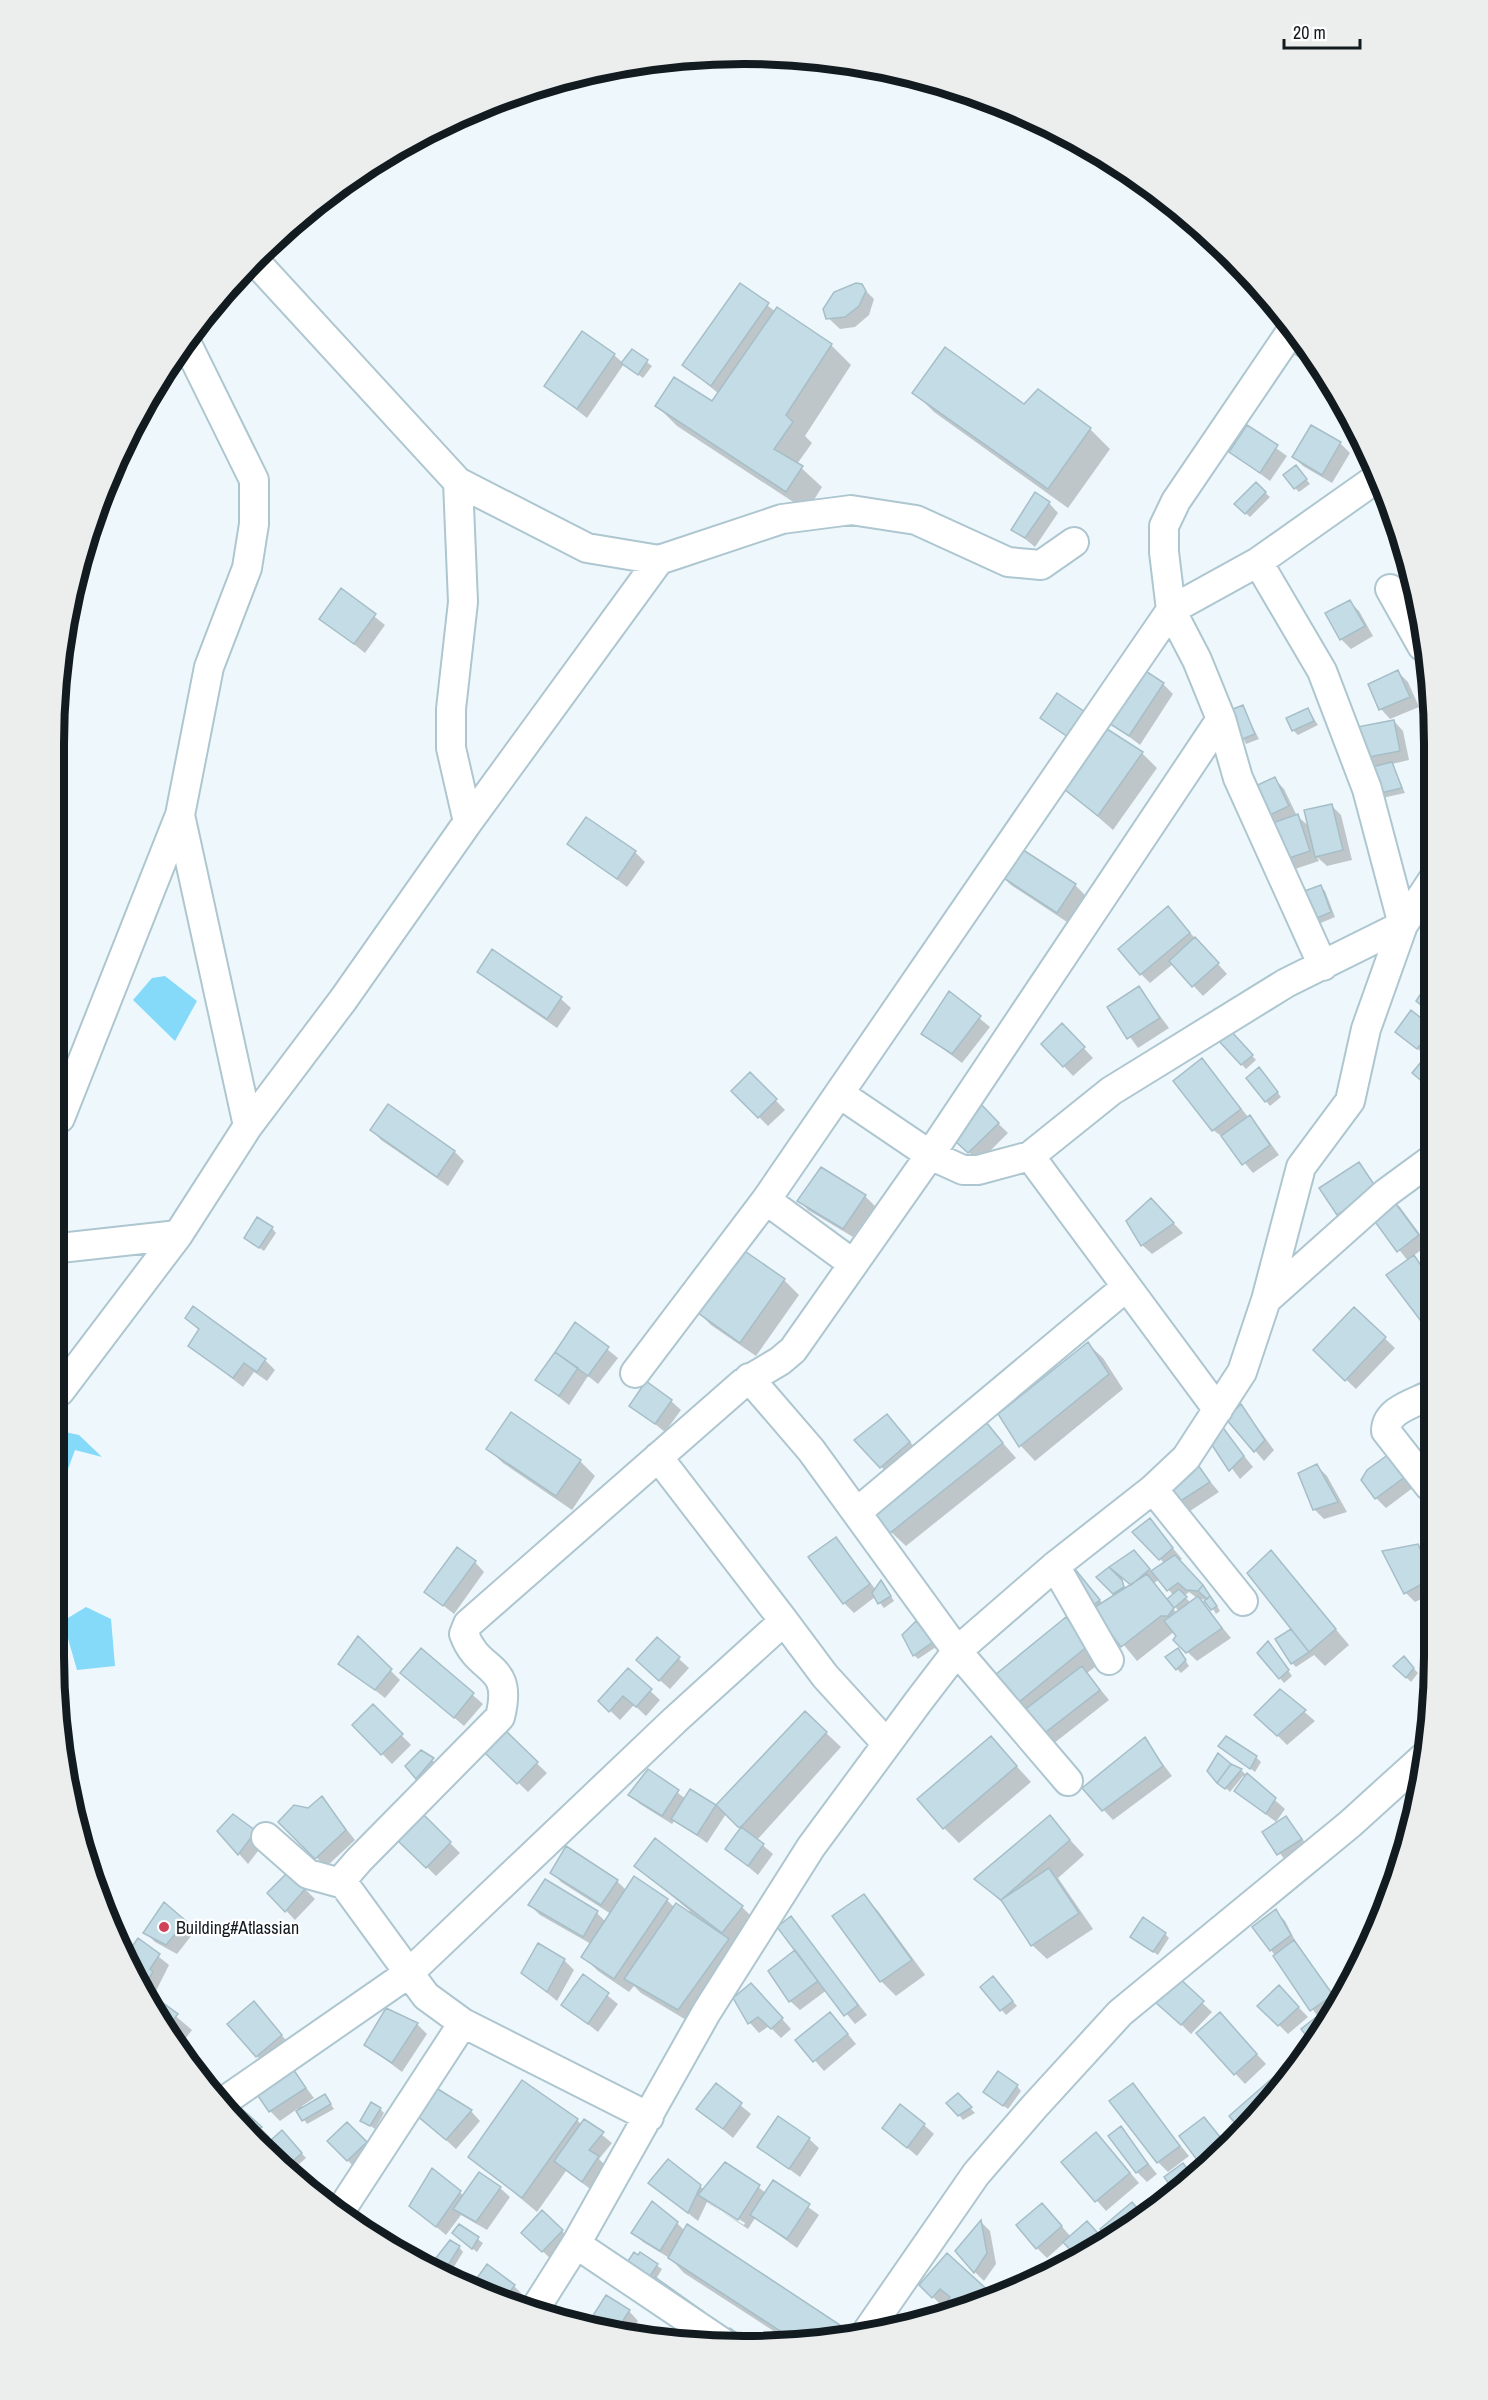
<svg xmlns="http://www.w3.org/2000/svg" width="1488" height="2400" viewBox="0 0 1488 2400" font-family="'Archivo Narrow',sans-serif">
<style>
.green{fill:#85dafa}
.shadow{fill:#0003;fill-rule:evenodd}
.building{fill:#c4dce6;stroke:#a6bec8;stroke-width:1.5}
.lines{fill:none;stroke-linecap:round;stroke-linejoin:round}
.minor-casing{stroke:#aec6d0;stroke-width:32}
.minor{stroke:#fff;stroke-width:28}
.poi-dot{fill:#d14159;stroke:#fff;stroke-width:2}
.labels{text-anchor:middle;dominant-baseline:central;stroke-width:4.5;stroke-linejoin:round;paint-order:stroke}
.poi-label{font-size:18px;fill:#121b1f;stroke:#fff;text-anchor:start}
.rim{fill:none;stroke:#121b1f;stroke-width:8}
</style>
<rect width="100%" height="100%" fill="#eef8fc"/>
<path class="green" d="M165,976L197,1001L175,1041L133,1000L152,978Z
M60,1431L79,1435L102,1457L75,1450L63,1483H60Z
M86,1607L111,1619L115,1666L77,1670L63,1621Z"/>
<path class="shadow" d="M741,285L776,312L831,345L851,365L805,436L812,443L797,464L822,487L807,511L677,426L657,406L712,404L719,394L684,365Z
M864,289L874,299L869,315L855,327L840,329L824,314L827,303Z
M1296,336L1326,377L1288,347Z
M632,351L652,366L643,378L624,364L587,418L546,386L614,355L623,363Z
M914,392L1024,406L1090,429L1110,449L1068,508L934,412Z
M1247,427L1287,456L1270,481L1231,452Z
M1312,427L1340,443L1350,453L1332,483L1303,466L1294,457Z
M1300,471L1310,484L1299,492L1295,488Z
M1256,484L1270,497L1250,517L1236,504Z
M1049,503L1058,513L1035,547L1013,529Z
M341,590L385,625L365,653L321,618Z
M1349,601L1359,611L1373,636L1351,649L1341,639Z
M1398,672L1408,682L1419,707L1390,719L1381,709L1370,684Z
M1163,684L1173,694L1140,745L1106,719Z
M1242,707L1259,739L1246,744L1230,712Z
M1308,710L1318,725L1298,735L1293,730Z
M1084,714L1078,745L1042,718Z
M1394,721L1403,731L1409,760L1392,764L1405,793L1382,798L1359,758Z
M1142,753L1157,768L1113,830L1066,789Z
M1275,779L1284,789L1297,816L1310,827L1331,805L1341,815L1352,860L1327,866L1317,857L1319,861L1295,869L1266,816Z
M569,844L635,852L645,862L627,887Z
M1001,875L1075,885L1085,895L1067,922L1011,885Z
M1321,887L1325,891L1335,917L1316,925Z
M1168,908L1227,974L1203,996L1173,964L1150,983L1141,974Z
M493,952L561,999L571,1008L557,1028L489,981L479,972Z
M1139,988L1169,1028L1138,1048L1109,1008Z
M949,993L990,1027L962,1063L923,1034Z
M1411,1012L1431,1028V1089L1427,1057L1397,1031Z
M1062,1025L1093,1058L1073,1076L1043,1044Z
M1234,1036L1256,1060L1246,1069L1220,1041Z
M1202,1060L1249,1118L1259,1127L1279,1155L1253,1173L1224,1138L1213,1130Z
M750,1074L785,1110L768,1126L733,1091Z
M1263,1074L1281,1097L1270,1106L1266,1101Z
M976,1102L1008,1133L979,1162L954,1138Z
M388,1106L455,1152L464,1161L448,1186L381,1140L372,1130Z
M1359,1163L1386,1200L1390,1198L1400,1207L1428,1245L1413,1256L1430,1276V1331L1408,1261L1368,1210L1348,1223L1338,1214Z
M822,1169L865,1196L875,1206L853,1237L808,1210L799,1200Z
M1151,1200L1183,1233L1152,1254L1142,1245Z
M272,1228L276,1233L264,1251L246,1238Z
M784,1280L799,1295L756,1356L711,1325L696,1310Z
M1354,1309L1395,1348L1356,1389L1315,1350Z
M186,1318L265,1360L275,1370L267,1381L254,1372L243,1387L190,1346L200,1331Z
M576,1324L618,1358L598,1384L588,1376L569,1405L537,1380Z
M1088,1344L1103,1358L1123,1389L1035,1461L1021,1446L1000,1414Z
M671,1401L681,1410L665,1432L631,1405Z
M1241,1406L1274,1450L1264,1461L1228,1419Z
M511,1415L580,1461L595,1476L572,1510L503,1463L488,1449Z
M887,1416L919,1452L891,1477L856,1440Z
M982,1419L1016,1458L906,1546L891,1532Z
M1221,1427L1253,1467L1240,1479L1212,1442Z
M1389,1456L1414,1487L1386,1508L1376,1498Z
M1317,1466L1327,1476L1347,1512L1324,1519L1314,1509Z
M1198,1467L1219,1492L1187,1513L1177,1503Z
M1149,1520L1182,1559L1179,1561L1211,1596L1220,1611L1216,1614L1208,1600L1199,1599L1231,1638L1197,1661L1175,1640L1178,1636L1175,1631L1137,1661L1096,1611L1079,1575L1103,1604L1117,1595L1099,1577L1109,1569L1127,1589L1132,1586L1121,1576L1143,1561L1152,1572L1164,1563L1134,1532ZM1160,1579L1173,1595L1169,1599L1180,1613L1178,1615L1154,1583ZM1189,1592L1197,1598L1191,1603L1184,1596Z
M836,1539L876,1590L885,1587L894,1601L884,1608L875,1597L854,1613L844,1603Z
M1418,1546L1429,1559V1595L1415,1602L1406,1593Z
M1271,1552L1349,1645L1325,1666L1314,1655L1296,1667L1292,1663L1298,1635Z
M475,1562L484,1572L454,1614L426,1592Z
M1066,1619L1103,1661L1087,1673L1109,1700L1053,1744L1014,1706Z
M921,1628L936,1647L918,1659L914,1655Z
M358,1638L400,1680L385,1698L340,1663Z
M657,1639L689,1668L670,1689L648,1670Z
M1272,1648L1292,1676L1284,1683L1259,1653Z
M421,1650L483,1704L464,1726L412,1682Z
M1182,1655L1189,1666L1181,1673L1177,1669Z
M1404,1658L1418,1673L1411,1682L1395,1666Z
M628,1670L660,1700L646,1716L634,1705L620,1720L600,1701Z
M1280,1691L1315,1721L1287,1745L1257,1715Z
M373,1706L411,1745L392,1764L354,1725Z
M805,1713L841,1747L757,1840L773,1854L758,1875L727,1849L742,1829L726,1814L707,1843L675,1820L672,1824L640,1804L630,1795L648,1771L686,1799L691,1791L716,1807Z
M506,1734L547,1773L528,1792L487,1753Z
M991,1738L1031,1782L959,1843L944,1828Z
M1144,1739L1172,1776L1113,1820L1084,1789Z
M1225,1750L1256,1757L1261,1762L1255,1772Z
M421,1752L437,1764L421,1783L407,1766Z
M1219,1755L1241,1770L1285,1809L1276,1822L1236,1791L1245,1777L1243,1776L1230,1792L1208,1771Z
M322,1798L355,1840L326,1867L280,1822L308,1809Z
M234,1816L265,1842L248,1864L219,1831Z
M423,1816L460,1853L436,1876L399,1840Z
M1049,1817L1084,1855L1058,1878L1093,1929L1047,1959L1032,1945L1006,1906L976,1879Z
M1286,1818L1310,1849L1288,1864L1264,1832Z
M655,1840L742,1907L757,1922L693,2024L641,1993L634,1986L629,1992L598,1971L583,1956L591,1944L540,1915L530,1905L597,1913L606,1922L611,1914L561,1882L552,1872L617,1881L627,1891L667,1900L674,1907L689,1913L690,1911L636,1866Z
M289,1873L315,1899L295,1920L269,1893Z
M864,1896L878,1911L925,1975L896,1996L881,1981L834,1917Z
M1276,1911L1285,1921L1298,1946L1336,1998L1312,2041L1303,2029L1318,2017L1271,1950Z
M791,1918L867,2015L855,2024L827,1990L800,2010L790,2001L797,1951Z
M185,1922L195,1931L177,1954L155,1942L145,1932Z
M1165,1934L1169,1938L1158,1955L1136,1941Z
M138,1940L169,1965L153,1997L192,2030L179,2047L125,1960Z
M539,1945L564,1960L574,1970L557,2001L523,1973Z
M583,1976L618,2004L598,2032L563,2005Z
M1178,1980L1212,2012L1191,2034L1158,2001Z
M997,1982L1017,2006L1006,2015L982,1987Z
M1279,1987L1308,2017L1288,2034L1260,2006Z
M761,1995L791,2029L781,2038L769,2026L759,2033L750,2023L734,1998Z
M386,2010L417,2024L427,2034L402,2072L366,2045Z
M263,2013L290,2045L266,2066L257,2056Z
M839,2023L856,2044L824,2071L797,2040Z
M1229,2024L1266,2064L1245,2084L1198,2034Z
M289,2065L314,2098L302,2106L303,2108L325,2096L334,2109L307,2124L297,2109L280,2121L270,2111Z
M716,2085L751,2114L733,2138L698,2109Z
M1132,2085L1189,2156L1168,2172L1158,2162Z
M1017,2086L1021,2091L1008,2109L990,2096Z
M958,2095L975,2113L963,2120L959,2115Z
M233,2103L261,2128L270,2137L262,2141L229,2108Z
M380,2109L384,2113L375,2129L362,2120Z
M471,2111L480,2121L456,2149L417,2114Z
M577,2120L582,2125L585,2121L612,2143L599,2159L607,2167L593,2191L566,2171L537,2212L470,2156Z
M347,2124L375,2152L357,2170L329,2141Z
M924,2125L934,2134L917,2156L884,2128Z
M1120,2128L1157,2174L1147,2182L1137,2172Z
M286,2136L306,2158L297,2166L273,2140Z
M809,2139L819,2148L800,2177L759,2147Z
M1106,2144L1139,2183L1106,2211L1063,2162Z
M726,2164L766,2193L774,2182L819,2215L797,2248L755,2218L748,2229L707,2202L698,2221L650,2183L700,2186L704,2190ZM709,2200L745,2223L744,2225L709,2204Z
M433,2170L464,2196L500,2188L510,2197L487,2230L461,2215L446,2235L411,2206Z
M297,2177L319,2195L328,2206L324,2204Z
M1052,2215L1071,2237L1104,2241L1077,2255L1065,2242L1047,2258L1037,2248Z
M981,2222L990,2231L996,2264L984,2281L975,2272Z
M677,2223L685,2231L839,2326L850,2336L792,2343L684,2273L671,2259L643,2242L633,2232Z
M459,2226L483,2243L477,2252L459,2238Z
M562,2231L572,2241L553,2261L533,2242Z
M459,2247L463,2252L452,2270L442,2262Z
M640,2254L662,2269L656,2279L659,2296L639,2257Z
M947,2255L992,2296L965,2309L951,2313L943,2307L921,2285Z
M514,2286L524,2296L516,2307L471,2288Z
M629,2311L638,2321L630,2334L588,2325Z"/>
<path class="building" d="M740,283L769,303L711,386L682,365Z
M856,283L862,284L866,291L859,306L845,317L826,319L823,309L834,292Z
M777,307L832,344L786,415L793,422L774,449L803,466L786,492L655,406L674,377L712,401Z
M582,331L615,354L577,409L544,386Z
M1295,334L1324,374L1286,348Z
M945,347L1024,404L1038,389L1091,428L1048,489L912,393Z
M632,349L648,360L638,375L621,363Z
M1247,425L1278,445L1260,473L1229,452Z
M1311,425L1341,442L1322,475L1292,457Z
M1296,465L1307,479L1294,489L1283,475Z
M1256,482L1266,492L1245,514L1234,504Z
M1035,492L1050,502L1025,538L1011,530Z
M341,588L376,614L354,644L319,619Z
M1350,600L1365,626L1340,640L1325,613Z
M1138,666L1164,683L1129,736L1104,720Z
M1398,670L1410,697L1379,710L1368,684Z
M1057,693L1085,712L1068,737L1040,718Z
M1243,705L1255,734L1240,740L1228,711Z
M1308,708L1314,721L1292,731L1286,718Z
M1394,720L1400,751L1358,759L1352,728Z
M1104,727L1143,752L1098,816L1064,789Z
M1392,762L1402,788L1376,794L1368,768Z
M1275,777L1289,806L1265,817L1251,788Z
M1332,804L1343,850L1315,857L1304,810Z
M1298,814L1310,851L1283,860L1267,825Z
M586,817L636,851L617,879L567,844Z
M1017,846L1076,884L1057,913L999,875Z
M1321,885L1331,912L1310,921L1299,893Z
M1168,906L1190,933L1140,975L1118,949Z
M1195,937L1219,963L1192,987L1169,961Z
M492,949L562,997L547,1019L477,972Z
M1431,978V1013L1416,1001Z
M1139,986L1160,1018L1127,1039L1107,1007Z
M949,991L981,1016L952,1054L921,1034Z
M1411,1010L1431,1026V1031L1417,1049L1395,1032Z
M1062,1023L1085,1047L1063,1067L1041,1044Z
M1230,1030L1253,1055L1241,1065L1218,1040Z
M1431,1050V1089L1412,1073Z
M1202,1058L1241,1109L1212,1131L1173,1081Z
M1259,1067L1278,1092L1265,1102L1246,1078Z
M750,1072L777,1099L758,1118L731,1091Z
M976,1099L999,1123L968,1153L952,1138Z
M388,1104L455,1151L437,1177L370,1130Z
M1250,1115L1270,1145L1242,1165L1221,1136Z
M1359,1162L1377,1189L1337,1215L1319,1188Z
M821,1167L866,1195L843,1229L797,1201Z
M1390,1196L1419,1235L1397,1252L1368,1212Z
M1151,1198L1174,1223L1141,1246L1126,1221Z
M257,1217L273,1227L259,1248L244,1238Z
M739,1247L785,1279L740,1343L694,1310Z
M1414,1255L1430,1279V1333L1386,1275Z
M193,1306L266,1359L257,1372L244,1363L233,1378L188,1346L199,1329L185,1318Z
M1354,1307L1386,1337L1345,1381L1313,1350Z
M575,1322L609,1347L588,1376L555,1352Z
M1088,1342L1109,1374L1019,1447L998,1414Z
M555,1352L578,1368L559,1396L535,1380Z
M646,1381L672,1400L655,1424L629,1406Z
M1241,1404L1265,1440L1254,1452L1226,1419Z
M511,1412L581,1460L556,1496L486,1449Z
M887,1414L910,1442L880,1468L854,1440Z
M982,1417L1003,1443L890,1533L869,1507Z
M1221,1425L1244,1456L1229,1471L1210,1442Z
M1389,1454L1406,1476L1375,1499L1361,1480L1367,1470Z
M1317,1464L1338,1502L1313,1510L1298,1473Z
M1198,1465L1210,1482L1176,1504L1166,1489Z
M1150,1518L1173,1548L1159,1560L1132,1532Z
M836,1537L870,1584L843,1604L808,1557Z
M1418,1544L1429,1568V1580L1404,1594L1382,1551Z
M457,1547L476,1561L443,1606L424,1592Z
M1134,1550L1150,1569L1131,1585L1109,1567Z
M1271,1550L1336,1629L1309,1652L1247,1573Z
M1175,1555L1203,1585L1198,1591L1186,1590L1178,1583L1167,1591L1151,1571Z
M1109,1567L1122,1580L1124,1587L1113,1594L1096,1577Z
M1075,1569L1100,1600L1089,1609L1067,1577Z
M1147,1574L1174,1608L1168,1616H1161L1121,1647L1092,1609Z
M881,1580L891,1596L878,1604L872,1593Z
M1203,1585L1210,1596L1207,1599L1198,1591Z
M1179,1589L1187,1597L1174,1608L1167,1599Z
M1198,1596L1222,1628L1186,1653L1173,1640L1176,1636L1164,1621Z
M1210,1596L1217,1606L1211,1610L1204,1601Z
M1066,1617L1089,1645L1013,1707L990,1679Z
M916,1621L933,1642L913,1656L902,1635Z
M1291,1629L1309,1652L1291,1664L1275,1639Z
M358,1636L392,1669L375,1690L338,1664Z
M657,1637L680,1657L659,1681L636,1660Z
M1268,1641L1289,1670L1279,1679L1257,1653Z
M421,1648L474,1693L454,1718L400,1673Z
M1178,1648L1186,1660L1176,1670L1165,1657Z
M1404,1656L1414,1668L1406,1678L1393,1666Z
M1082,1666L1100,1690L1042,1735L1023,1711Z
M628,1668L652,1689L636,1707L623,1696L609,1712L598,1701Z
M1280,1689L1306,1710L1277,1736L1254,1715Z
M373,1704L403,1734L381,1755L352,1725Z
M805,1711L827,1732L741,1827H738L716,1805Z
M506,1731L538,1762L517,1784L485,1753Z
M991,1736L1017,1766L943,1829L917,1799Z
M1226,1736L1257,1756L1250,1769L1218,1746Z
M1145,1737L1163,1766L1102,1811L1082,1788Z
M421,1750L434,1758L416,1779L405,1766Z
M1218,1753L1231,1764L1217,1783L1207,1771Z
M1231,1764L1242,1769L1225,1789L1217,1783Z
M648,1769L679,1790L662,1816L628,1795Z
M1247,1773L1276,1798L1266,1814L1234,1791Z
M690,1789L716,1805L697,1835L671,1819Z
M322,1796L346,1830L315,1859L278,1822L294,1805L308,1808Z
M233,1814L256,1831L238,1855L217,1831Z
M423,1814L451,1842L426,1868L397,1840Z
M1050,1815L1070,1840L1001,1900L974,1879Z
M1286,1816L1302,1839L1277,1855L1262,1832Z
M741,1827L764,1844L748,1866L725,1849Z
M655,1838L743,1906L722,1933L634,1866Z
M566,1846L618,1880L601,1905L550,1873Z
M1049,1868L1079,1913L1031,1946L1001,1900Z
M289,1871L306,1888L285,1912L267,1893Z
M634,1876L668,1899L614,1979L581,1957Z
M545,1879L598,1911L583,1937L528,1905Z
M864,1894L912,1960L880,1982L832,1916Z
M164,1902L186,1921L166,1945L143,1933Z
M676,1903L729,1939L678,2010L624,1979Z
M1276,1909L1291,1935L1270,1951L1252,1927Z
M791,1916L858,2005L844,2016L777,1927Z
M1143,1917L1166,1933L1153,1952L1130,1937Z
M138,1938L160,1954L150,1969L153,1972L144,1986L138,1981L124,1958Z
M1294,1940L1333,1995L1310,2011L1273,1956Z
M538,1943L565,1959L547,1992L521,1973Z
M795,1950L818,1981L789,2002L768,1971Z
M583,1974L609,1993L588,2024L561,2005Z
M993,1976L1013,2001L1000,2011L980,1987Z
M1178,1977L1204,2001L1181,2025L1155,2002Z
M751,1983L783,2018L771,2029L758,2017L748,2024L733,1998Z
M1279,1985L1299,2007L1278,2026L1257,2006Z
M140,1986L178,2014L167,2028Z
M254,2001L282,2035L256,2057L227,2024Z
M1333,2004L1311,2042L1301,2029Z
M386,2008L418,2023L392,2063L364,2045Z
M830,2012L848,2034L813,2062L795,2040Z
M1220,2012L1257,2054L1234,2075L1196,2033Z
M289,2063L306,2088L269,2112L252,2087Z
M998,2071L1018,2085L1003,2106L983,2092Z
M1277,2074L1285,2083L1243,2132L1229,2116Z
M522,2080L578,2119L522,2198L468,2157Z
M716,2083L742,2103L723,2129L696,2109Z
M1133,2083L1180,2146L1157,2163L1109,2101Z
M433,2086L472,2110L446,2140L415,2114Z
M958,2093L972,2107L958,2116L946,2103Z
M325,2094L331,2104L302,2121L296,2111Z
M233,2101L262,2127L252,2132L228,2107Z
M371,2102L381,2108L370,2126L360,2121Z
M900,2104L925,2124L907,2148L882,2128Z
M778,2116L810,2138L789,2169L757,2147Z
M1204,2117L1228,2147L1203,2168L1179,2136Z
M584,2119L604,2132L589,2150L599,2156L582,2182L554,2161Z
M347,2122L367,2142L347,2161L327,2141Z
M1121,2126L1148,2164L1136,2173L1108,2136Z
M282,2130L302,2153L291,2163L271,2140Z
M1096,2132L1130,2173L1095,2202L1061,2162Z
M668,2159L701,2185L688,2213L648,2183Z
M725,2162L760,2185L738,2220L698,2195Z
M1183,2163L1193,2176L1174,2191L1164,2177Z
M432,2168L461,2191L436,2227L409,2206Z
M479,2172L501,2187L476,2222L453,2209Z
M298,2174L320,2194L317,2197L296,2176Z
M773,2180L810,2204L787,2239L750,2215Z
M652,2201L678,2222L660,2251L631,2233Z
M1132,2202L1143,2215L1128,2230L1109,2239L1100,2229Z
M1042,2203L1062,2226L1036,2249L1016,2225Z
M542,2210L563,2230L542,2252L521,2233Z
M981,2220L987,2253L974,2273L955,2251Z
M1087,2221L1105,2241L1075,2255L1063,2242Z
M459,2224L479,2237L472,2249L452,2233Z
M687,2224L840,2325L831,2340L797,2342L668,2258Z
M450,2240L460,2246L447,2267L436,2258Z
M634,2252L638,2255L640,2252L658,2264L644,2285L622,2270Z
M947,2253L992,2294L988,2298L965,2309L950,2313L943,2307L950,2297L940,2289L932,2298L919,2285Z
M487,2264L515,2285L503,2301L470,2288Z
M655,2277L704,2312L698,2321L647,2287Z
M606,2295L630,2310L616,2331L587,2325Z
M730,2328L754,2345L738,2346L725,2336Z
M663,2332L672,2338L670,2341L658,2340Z
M678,2335L688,2342L674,2341Z"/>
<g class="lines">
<g class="minor-casing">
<path id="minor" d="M255,261L458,482L587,548L659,560L782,519L851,510L916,520L1008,562L1041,565L1074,542
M1292,330L1176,501L1164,526V552L1171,610L1197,660L1221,719L1238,778L1323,966
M186,342L254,480V524L247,568L209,667L180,815L248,1126
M458,482L463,602L451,709V748L468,822
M1390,589L1422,646
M840,1094L930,1155L963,1170H978L1030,1156L1111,1091L1286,983L1403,925L1367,789L1322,671L1258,562
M60,1118L180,815
M1030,1156L1218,1410
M60,1248L178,1235
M852,1263L766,1200L1171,610L1258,562L1377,478
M1266,1300L1386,1193L1431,1160
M635,1373L766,1200
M749,1378L811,1450L957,1651L1068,1781
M60,1391L178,1235L248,1126L343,1000L468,822L659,560
M658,1457L784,1621
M1429,1486L1386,1431C1386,1410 1413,1404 1430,1395
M1153,1489L1243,1601
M857,1512L1125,1288
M1055,1566L1109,1660
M887,1744L825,1676L784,1621L675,1720L409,1973L344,1884L346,1875L359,1860L500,1717C514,1662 479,1675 464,1634L468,1624L743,1383L780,1361L793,1350L930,1155L1221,719
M266,1837L308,1874L344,1884
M223,2102L409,1973L426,1996L463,2023L649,2117
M339,2213L463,2023
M576,2244L726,2345
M533,2312L576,2244L706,2013L811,1847L918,1702L957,1651L1055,1566L1153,1489L1186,1458L1242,1372L1266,1300L1301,1167L1350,1101L1366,1029L1403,925L1432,881
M866,2333L976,2174L1034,2107L1120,2013L1350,1824L1425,1756"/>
</g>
<use href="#minor" class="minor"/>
</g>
<circle class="poi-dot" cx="164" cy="1927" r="6"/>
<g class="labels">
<g class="poi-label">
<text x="176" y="1927">Building#Atlassian</text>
</g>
</g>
<path d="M0 0H1488V2400H0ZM744 64H744A680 680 0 0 1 1424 744V1656A680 680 0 0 1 744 2336H744A680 680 0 0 1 64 1656V744A680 680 0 0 1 744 64Z" fill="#eceded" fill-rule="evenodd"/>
<path class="rim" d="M744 64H744A680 680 0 0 1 1424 744V1656A680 680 0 0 1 744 2336H744A680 680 0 0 1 64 1656V744A680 680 0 0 1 744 64Z"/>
<path d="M1284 39v9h76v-9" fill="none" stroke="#121b1f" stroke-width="3"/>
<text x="1293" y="39" font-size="18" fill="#121b1f" stroke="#ffffff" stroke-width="4.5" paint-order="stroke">20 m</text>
</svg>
